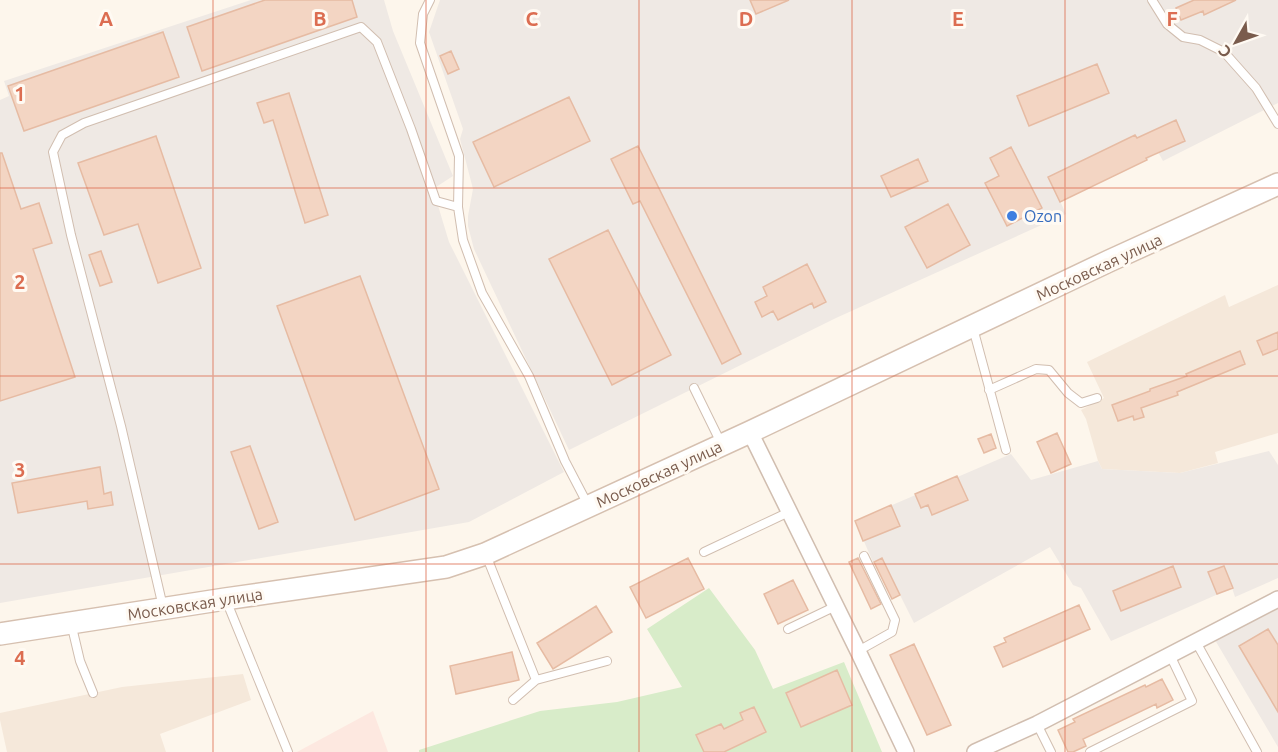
<svg xmlns="http://www.w3.org/2000/svg" width="1278" height="752" viewBox="0 0 1278 752" font-family="Ubuntu,sans-serif">
<style>
.residential{fill:#f5e8da}
.commercial{fill:#fde8e0}
.industrial{fill:#efe9e4}
.green{fill:#d8ecc9}
.building{fill:#f3d5c3;stroke:#e6bba3;stroke-width:1.5}
.lines{fill:none;stroke-linecap:round;stroke-linejoin:round}
.service-casing{stroke:#d1beb0;stroke-width:10}
.minor-casing{stroke:#d1beb0;stroke-width:18}
.secondary-casing{stroke:#d6c0b0;stroke-width:24}
.service{stroke:#fff;stroke-width:8}
.minor{stroke:#fff;stroke-width:15}
.secondary{stroke:#fff;stroke-width:21}
.grid{fill:none;stroke:#dc6d51;stroke-width:1.5;stroke-opacity:0.55}
.shop-dot{fill:#3f7fe0;stroke:#fffaf3;stroke-width:2}
.labels{text-anchor:middle;dominant-baseline:central;stroke-width:6;stroke-linejoin:round;paint-order:stroke}
.shop-label{font-size:16px;fill:#366cbe;stroke:#fffaf3;text-anchor:start}
.street-label{font-size:16px;fill:#7a5c4d;stroke:#fffaf3}
.grid-label{font-size:20px;text-anchor:middle;font-weight:bold;fill:#dc6d51;stroke:#fffaf3;stroke-width:6;stroke-linejoin:round;paint-order:stroke}
</style>
<rect width="100%" height="100%" fill="#fdf6ec"/>
<path class="residential" d="M1278,285V433L1215,452L1218,463L1180,473L1102,469L1098,461L1086,419L1081,410L1104,398L1087,362L1225,295L1229,307Z
M243,674L251,700L160,734L166,752H7L0,720V713L122,687Z"/>
<path class="commercial" d="M373,711L388,752H297Z"/>
<path class="industrial" d="M251,0H384L393,31L453,176L433,189L449,242L564,472L469,522L0,603V100L9,96L4,81Z
M440,0H1278V103L1163,161L1158,152L1147,160L1060,201L1066,214L836,318L569,450L474,249L468,226V216L473,189L460,139L463,129L429,32Z
M1269,451L1278,465V578L1235,597L1232,588L1111,641L1081,588L1073,585L1050,547L914,623L882,559L873,562L855,521L1011,454L1031,480L1098,461L1102,469L1180,473Z
M1278,609V747L1215,640Z"/>
<path class="green" d="M709,588L755,650L773,689L844,662L882,752H419V750L540,711L617,702L682,687L647,629Z"/>
<path class="building" d="M265,0H352L357,17L202,71L187,27Z
M750,0H789L756,14Z
M1194,0H1236L1204,15L1203,11L1181,20L1176,8Z
M163,32L179,77L24,131L8,86Z
M451,51L459,69L448,74L440,56Z
M1097,64L1109,93L1029,126L1017,96Z
M289,93L328,215L305,223L273,120L264,123L257,103Z
M569,97L590,141L494,187L473,142Z
M1176,120L1185,141L1146,158L1147,160L1060,202L1048,177L1135,135L1137,138Z
M156,136L201,268L158,283L138,224L104,235L78,163Z
M638,146L741,354L722,364L640,201L633,204L611,159Z
M1011,147L1042,208L1007,226L985,183L999,176L990,158Z
M0,153H2L21,209L39,203L52,243L33,249L75,377L0,401Z
M918,159L928,181L891,197L881,176Z
M948,204L970,245L927,268L905,227Z
M608,230L671,355L612,385L549,259Z
M101,251L112,282L100,286L89,255Z
M807,264L826,302L814,308L812,303L778,320L773,311L762,317L755,302L767,296L763,287Z
M360,276L439,489L355,520L277,306Z
M1278,332V349L1263,355L1257,341Z
M1240,351L1245,364L1177,392L1178,395L1141,408L1144,417L1134,420L1133,416L1118,421L1112,405L1150,391V389L1187,376L1186,374Z
M1057,433L1071,464L1051,473L1037,442Z
M991,434L996,448L984,453L978,439Z
M250,446L278,522L259,529L231,452Z
M100,467L104,494L111,492L113,505L88,509L87,501L18,513L12,483Z
M957,476L968,500L932,515L928,505L921,508L915,494Z
M891,505L900,526L863,541L855,521Z
M688,558L704,589L646,618L630,587Z
M858,558L881,604L871,609L849,562Z
M882,558L900,595L892,599L874,562Z
M1173,566L1181,587L1121,611L1113,591Z
M1224,566L1233,588L1217,594L1208,572Z
M793,580L808,610L778,624L764,594Z
M1079,605L1090,629L1003,667L994,647L1006,642L1004,638Z
M596,606L612,632L553,669L537,643Z
M1268,629L1278,645V712L1239,646Z
M914,644L951,725L927,735L890,655Z
M512,652L519,680L456,694L450,666Z
M837,670L852,705L801,727L786,693Z
M1162,679L1173,700L1157,708L1156,704L1083,739L1086,746L1073,752H1068L1058,730L1075,722L1073,719L1145,685L1146,687Z
M754,707L766,732L724,752H704L696,735L721,724L724,729L743,720L740,713Z"/>
<g class="lines">
<g class="service-casing">
<path id="service" d="M430,0L423,14L420,43L459,156L458,207
M1152,0L1167,24L1183,37L1200,40L1224,52L1256,88L1278,124
M973,328L1006,450
M694,388L721,443
M989,390L1036,369L1049,370L1068,393L1081,403L1097,398
M704,552L789,512
M486,555L536,680L513,700
M226,600L288,752
M163,607L121,426L71,235L53,152L62,135L84,123L361,27L377,42L411,129L436,201L458,207L463,240L482,293L529,376L565,461L588,505
M71,623L80,661L93,693
M788,629L836,606
M1196,642L1257,752
M858,651L892,632L895,620L864,556
M536,680L607,661
M1037,724L1051,752
M1090,752L1192,701L1170,655"/>
</g>
<g class="minor-casing">
<path id="minor" d="M750,432L858,651L906,752
M975,752L1037,724L1278,599"/>
</g>
<g class="secondary-casing">
<path id="secondary" d="M0,634L225,599L446,567L485,554L750,432L1109,261L1278,184"/>
</g>
<use href="#service" class="service"/>
<use href="#minor" class="minor"/>
<use href="#secondary" class="secondary"/>
</g>
<path class="grid" d="M213,0V752M426,0V752M639,0V752M852,0V752M1065,0V752M0,188H1278M0,376H1278M0,564H1278"/>
<circle class="shop-dot" cx="1012" cy="216" r="6"/>
<g class="labels">
<g class="shop-label">
<text x="1024" y="216">Ozon</text>
</g>
<g class="street-label">
<text transform="translate(1099 267) rotate(-25)">Московская улица</text>
<text transform="translate(659 474) rotate(-25)">Московская улица</text>
<text transform="translate(195 604) rotate(-9)">Московская улица</text>
</g>
</g>
<g class="grid-label">
<text x="106" y="26">A</text>
<text x="320" y="26">B</text>
<text x="532" y="26">C</text>
<text x="746" y="26">D</text>
<text x="958" y="26">E</text>
<text x="1172" y="26">F</text>
<text x="20" y="101">1</text>
<text x="20" y="289">2</text>
<text x="20" y="477">3</text>
<text x="20" y="665">4</text>
</g>
<g transform="translate(1236 42) rotate(230)" stroke="#fffaf3" stroke-width="4.5" paint-order="stroke">
<path d="M0-4.5L10 22L0 15L-10 22Z" fill="#7a5c4d"/>
<text y="-9" font-size="16" font-weight="bold" text-anchor="middle" fill="#7a5c4d">С</text>
</g>
</svg>
